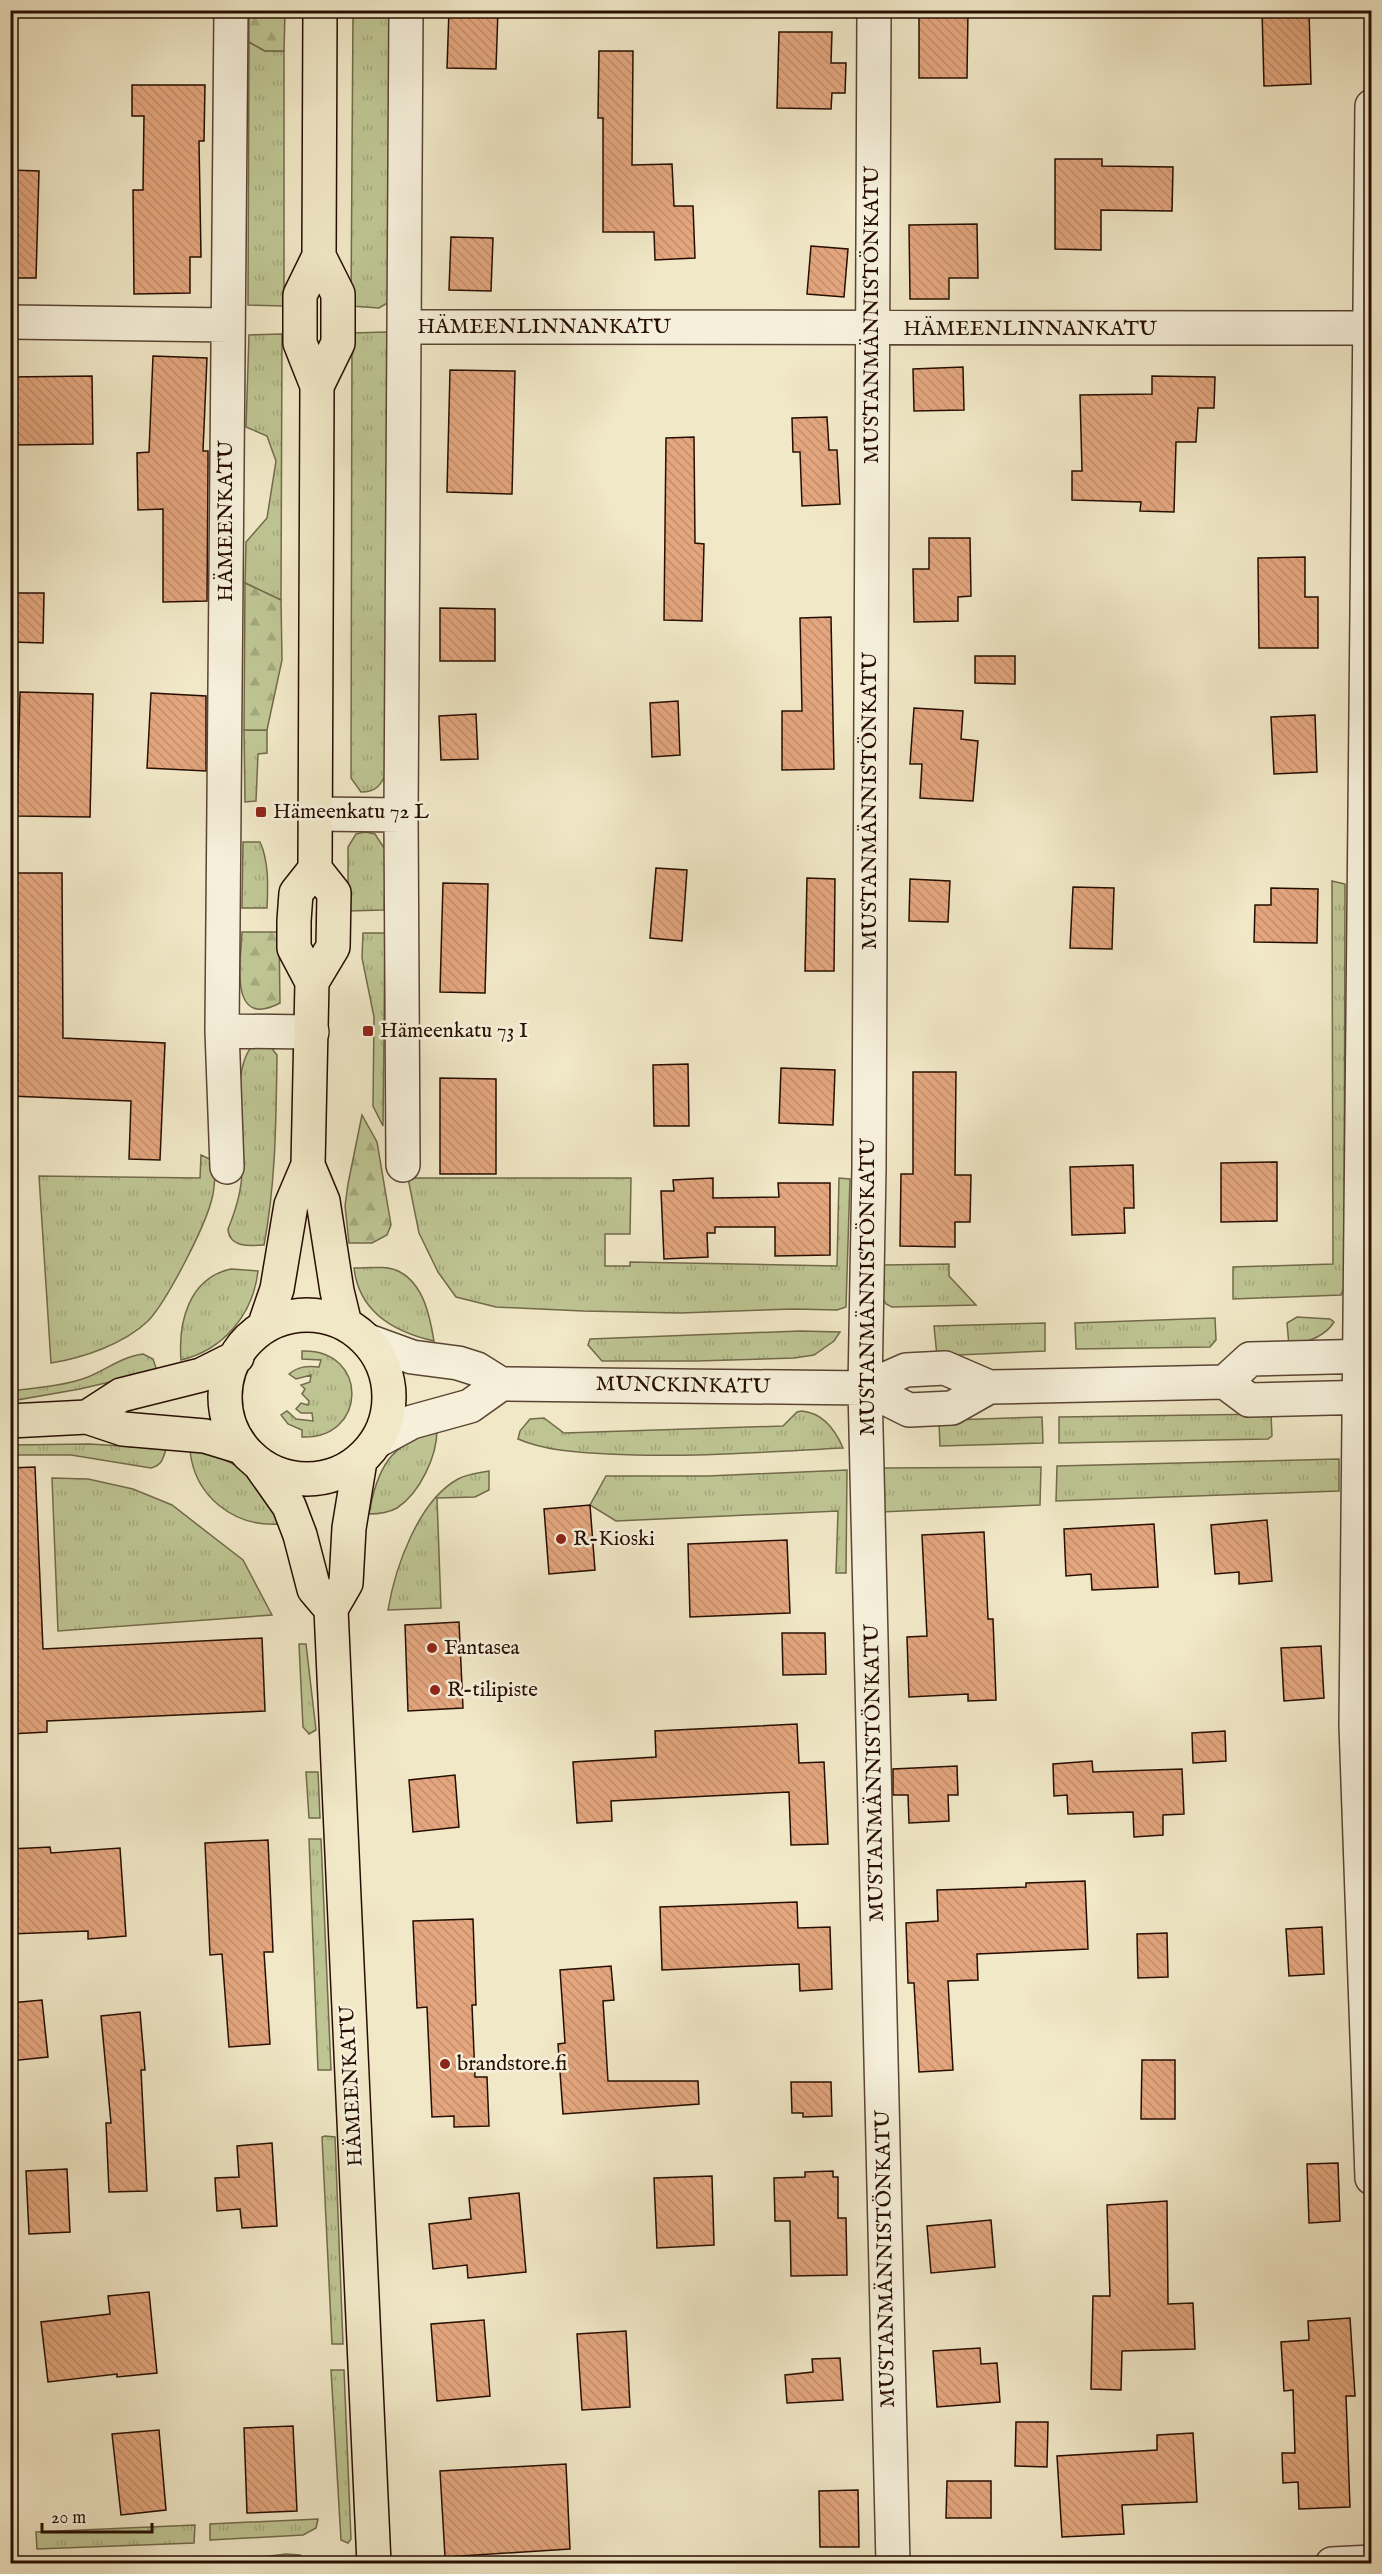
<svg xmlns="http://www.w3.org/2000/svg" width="1382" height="2574" viewBox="0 0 1382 2574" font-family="'IM FELL English',serif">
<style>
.grass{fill:url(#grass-tufts);stroke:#726a4a;stroke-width:1.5}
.forest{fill:url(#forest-firs);stroke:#726a4a;stroke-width:1.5}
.building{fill:url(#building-back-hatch);stroke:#270e02;stroke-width:1.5}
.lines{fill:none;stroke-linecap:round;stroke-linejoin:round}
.minor-casing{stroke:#5a4433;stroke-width:36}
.major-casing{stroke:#270e02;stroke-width:36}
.minor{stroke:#f6f0db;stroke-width:33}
.major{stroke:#f1e8c7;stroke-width:33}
.poi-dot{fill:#8f2418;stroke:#f6f0db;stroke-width:2}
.labels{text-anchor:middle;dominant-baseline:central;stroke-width:5;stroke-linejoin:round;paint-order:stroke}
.street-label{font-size:21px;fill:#270e02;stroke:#f6f0db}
.poi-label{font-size:21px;fill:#270e02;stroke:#f6f0db;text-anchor:start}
</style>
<defs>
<pattern id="grass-tufts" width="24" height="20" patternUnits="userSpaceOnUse" patternTransform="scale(1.5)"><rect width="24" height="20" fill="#bec593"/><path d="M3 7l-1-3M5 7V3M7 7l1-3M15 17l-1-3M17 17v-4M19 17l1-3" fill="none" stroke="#a3a87d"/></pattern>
<pattern id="forest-firs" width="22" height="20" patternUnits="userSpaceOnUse" patternTransform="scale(1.5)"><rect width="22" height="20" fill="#bec593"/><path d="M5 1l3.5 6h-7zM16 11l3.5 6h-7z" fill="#a3a87d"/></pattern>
<pattern id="building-back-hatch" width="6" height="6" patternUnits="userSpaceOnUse" patternTransform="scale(1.5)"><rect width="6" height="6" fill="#e3a67e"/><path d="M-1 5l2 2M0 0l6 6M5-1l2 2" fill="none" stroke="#c38e6b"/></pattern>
</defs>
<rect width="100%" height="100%" fill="#f1e8c7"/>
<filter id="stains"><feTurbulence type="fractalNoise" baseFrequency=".00333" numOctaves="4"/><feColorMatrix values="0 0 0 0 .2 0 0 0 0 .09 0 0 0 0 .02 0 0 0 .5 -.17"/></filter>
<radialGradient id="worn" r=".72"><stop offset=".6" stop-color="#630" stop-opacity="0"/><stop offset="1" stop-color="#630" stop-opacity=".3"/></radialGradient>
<path class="grass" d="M353,11H390L389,302L379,308L351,306Z
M249,42L265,51H284V306L248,305Z
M387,332L386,774C380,786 376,792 361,792L351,778L352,333Z
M282,334L281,600L245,583L246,542L267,518L276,461L267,436L246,427L249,335Z
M244,730H267V753L258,754L256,801L245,802Z
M365,832L375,834L386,851L384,910L348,911V847L356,834Z
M243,842H260C269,861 268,887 267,908H242Z
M1332,881L1345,884L1344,1287L1341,1295L1233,1299V1267L1333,1264Z
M363,933H385L383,1126L373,1106L374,1017L362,958Z
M253,1045H269L277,1055C276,1119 276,1182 264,1245C251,1246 229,1248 228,1229C237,1207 247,1176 239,1152C240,1124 233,1066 253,1045Z
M201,1155L216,1162C215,1172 215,1183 213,1194C208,1222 167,1301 148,1321C124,1344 83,1358 51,1363L39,1176L200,1178Z
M408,1178H631L630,1234H605V1266H630V1262L837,1266L839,1178L850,1179L846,1307L837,1310L794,1309L680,1313L583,1311L496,1307L456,1297L438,1272L419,1233Z
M949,1264V1276L976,1305L892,1307L886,1304L883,1299L884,1265Z
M354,1268C368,1268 387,1265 400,1272C424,1285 430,1317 434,1341C394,1332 359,1312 354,1268Z
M231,1269L258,1271C253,1315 223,1350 181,1360C178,1322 189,1278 231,1269Z
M1297,1317L1330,1319L1334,1322C1325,1337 1305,1343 1289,1346L1287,1323Z
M1215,1318L1216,1340L1210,1347L1076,1349L1075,1323Z
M1045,1323V1351L937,1356L934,1326Z
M800,1331L840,1332L834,1341L814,1355L794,1358L697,1361H602L588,1345L590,1339Z
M302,1351C370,1349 367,1440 302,1437V1430L288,1424L281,1415L287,1411L296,1419L313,1421L312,1413H301L296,1409L301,1403L308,1405L309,1401L302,1394L305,1389L301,1385L310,1382L311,1375L296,1379L289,1374C299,1366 306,1366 319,1367L321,1360L302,1359Z
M143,1354L153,1359L157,1371L80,1389L11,1401L10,1391C36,1388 64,1386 88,1377C107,1369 124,1356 143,1354Z
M802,1411C822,1413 835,1429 843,1448C765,1452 686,1458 608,1454C578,1452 546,1451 518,1439L520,1431L530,1419L544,1418L564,1433L783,1426L797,1412Z
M1271,1414L1272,1436L1268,1439L1059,1443V1417Z
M1042,1417L1043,1443L940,1446L939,1423L950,1420Z
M437,1430C437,1456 420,1493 397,1508C388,1513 379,1514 369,1514C377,1468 390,1444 437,1430Z
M90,1444L166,1449C163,1459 162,1465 151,1468L71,1455H11V1445Z
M190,1451C241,1458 258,1478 279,1524C233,1527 195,1496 190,1451Z
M1339,1459V1491L1056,1501L1057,1466Z
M1041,1467L1040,1505L881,1512L884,1468Z
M847,1470L846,1573H836L838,1511L616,1521L590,1505L606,1476H708Z
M489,1471V1490L475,1497L437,1498L441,1608L388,1610C395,1568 418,1501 458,1479C467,1474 479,1473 489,1471Z
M52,1478L88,1479L133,1489L172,1505L243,1560L272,1615L58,1631Z
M299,1644H306L316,1730L309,1734L303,1727Z
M306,1772H318L320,1818H309Z
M309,1839H321L331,2070H318Z
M325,2136L335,2137L343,2344H332L322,2137Z
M331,2370H344L351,2539L348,2543L341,2540Z
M318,2519L316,2528L303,2535L210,2540V2524Z
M195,2525L194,2543L37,2549L36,2532Z
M286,2554L300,2555L308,2563H213Z"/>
<path class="forest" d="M249,11H285L284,51H265L249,42Z
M245,583L281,600L282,660L267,730H244Z
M242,932H279L280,1003C228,1030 241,961 242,932Z
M362,1115L377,1142L391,1225L387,1235L372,1243H349L345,1206L348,1184Z"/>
<path class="building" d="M449,10H498L496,69L447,68Z
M919,10H968L967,78H919Z
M1262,10H1309L1311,84L1264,86Z
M779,32H832L831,63H846L845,93H832L831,109L777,108Z
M599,51H633L632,165L672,164L674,206H693L695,258L655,260L654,232H603V118H598Z
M132,85H205L204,141H199L201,257H190V293L134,294L133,190H143L144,116H132Z
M1055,159H1102V166L1173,167L1172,211L1101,210V250L1055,249Z
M10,170L39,171L36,278H10Z
M977,224L978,278H949V299H910L909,225Z
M451,237L493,238L491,291L449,290Z
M811,246L848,249L844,297L807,294Z
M153,356L207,358L203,451H208V463L207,601L163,602V509L138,510L137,453L149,452Z
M963,367L964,410L914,411L913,369Z
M450,370L515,371L512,494L447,492Z
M92,376L93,444L10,445V377Z
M1152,376L1215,377L1214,408H1198L1196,442H1176L1174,512L1140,511L1141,502L1072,500V471H1082L1080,395L1152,394Z
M827,417L829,450H837L840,504L802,506L800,452H793L792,418Z
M694,437L695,543L704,544L702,621L664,620L666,438Z
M929,538H970L971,596L958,597V621L914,622L913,569H929Z
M1305,557V597H1318V648H1259L1258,558Z
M15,593H44L43,643L13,642Z
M440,608L495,609V661H440Z
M831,617L834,769L782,770V711H802L800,618Z
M975,656H1015V684L975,683Z
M20,692L93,694L90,817L17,816Z
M151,693L206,696V771L147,768Z
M678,701L680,755L652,757L650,703Z
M914,708L963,711L961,739L978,741L973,801L920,798L922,764H910Z
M476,714L478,759L441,760L439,716Z
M1315,715L1317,772L1274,774L1271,717Z
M656,868L687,870L682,941L650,938Z
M10,873H62L63,1038L165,1043L160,1160L129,1159L131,1101L10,1096Z
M807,878L835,879L834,971H805Z
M910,879L950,881L948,922L909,921Z
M443,883L488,884L485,993L440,992Z
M1073,887L1114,888L1112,949L1070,948Z
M1271,888L1318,889L1317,943L1254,942L1255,905H1271Z
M688,1064L689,1126H654L653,1065Z
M781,1068L835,1070L833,1125L779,1123Z
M913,1072H956L955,1175H971L970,1222H955V1247L900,1246L901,1174H913Z
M440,1078L496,1079V1174H440Z
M1277,1162V1221L1221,1222V1163Z
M1133,1165L1134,1208H1124L1125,1233L1072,1235L1070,1167Z
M713,1178V1198L779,1197L778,1183H830V1255L775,1256V1227H715V1233H707L708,1257L664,1259L661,1191H674L673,1180Z
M35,1467L43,1649L262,1638L265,1711L47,1721V1732L10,1734V1468Z
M590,1505L595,1570L549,1574L544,1509Z
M1267,1520L1272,1581L1239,1584V1572L1215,1574L1211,1525Z
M1154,1524L1158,1587L1092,1590L1091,1574L1066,1576L1064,1529Z
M984,1532L988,1619H993L996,1700L968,1701V1694L909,1697L907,1637L927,1636L922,1535Z
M787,1540L790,1613L690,1617L688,1544Z
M459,1622L463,1708L408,1711L405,1625Z
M782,1633H825L826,1674L783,1675Z
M1321,1646L1324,1698L1284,1701L1281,1648Z
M797,1724L799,1763L824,1762L828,1844L791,1845L789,1792L611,1801L612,1821L577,1823L573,1762L656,1757L655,1731Z
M1225,1731L1226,1761L1193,1763L1192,1733Z
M1092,1761L1093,1772L1182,1769L1184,1814L1163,1815V1835L1134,1837L1133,1812L1068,1814L1067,1795L1054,1796L1053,1764Z
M957,1766L958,1795H948L949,1821L909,1823L908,1795H893V1769Z
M455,1775L459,1827L413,1832L409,1780Z
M268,1840L273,1952H264L270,2044L229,2047L222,1954L210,1955L205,1843Z
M50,1847L51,1853L120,1848L126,1936L88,1939V1931L10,1934V1849Z
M1085,1881L1088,1949L977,1954L978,1980L948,1981L953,2070L919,2072L914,1983H908L906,1923L938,1921L937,1890L1026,1887V1883Z
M797,1902L798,1928L830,1927L832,1989L800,1991L799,1964L662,1970L660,1907Z
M473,1919L476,2005H472L475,2077H487L489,2126L454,2127V2116L432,2117L427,2007L417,2008L413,1921Z
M1322,1927L1324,1974L1289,1976L1286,1929Z
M1167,1933L1168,1977L1138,1978L1137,1934Z
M611,1966L614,2000L603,2001L608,2081H698L699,2104L563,2114L558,2044L565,2043L560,1970Z
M42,2000L48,2057L10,2061V2003Z
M140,2012L145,2070H141L147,2191L109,2192L106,2123H111L101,2016Z
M1142,2060H1175V2119H1141Z
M791,2082H831L832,2116L803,2117V2113H792Z
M272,2143L277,2226L242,2228L240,2209L217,2211L215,2178L239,2177L237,2146Z
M1338,2163L1340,2221L1309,2223L1307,2164Z
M67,2169L70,2232L29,2234L26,2171Z
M833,2171V2177H838V2218H846L847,2275L791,2276L790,2221H775L774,2178L805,2177V2172Z
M712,2176L714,2245L657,2248L654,2178Z
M519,2193L526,2272L468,2278L467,2265L433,2269L429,2224L471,2219L469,2198Z
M1167,2201L1168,2304L1193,2303L1195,2349L1122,2351L1121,2390L1091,2389L1093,2296H1110L1107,2205Z
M991,2220L995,2267L931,2273L927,2226Z
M149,2292L157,2373L117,2377V2374L48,2382L41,2322L110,2314L108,2296Z
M1350,2318L1355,2396H1346L1350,2507L1299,2509L1298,2482L1283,2483L1282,2453H1295L1293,2390L1284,2391L1281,2342L1309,2340L1308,2321Z
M484,2320L490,2396L437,2401L431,2324Z
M626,2331L630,2407L582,2410L577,2334Z
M980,2348L981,2364L997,2363L1000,2402L937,2407L933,2351Z
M840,2358L843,2400L787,2403L785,2375L813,2372L812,2359Z
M1016,2422H1048L1047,2467L1015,2466Z
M293,2426L297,2511L247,2513L244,2428Z
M159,2430L166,2510L121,2515L112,2434Z
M1193,2433L1197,2502L1122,2505L1124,2534L1062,2537L1057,2456L1157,2450V2435Z
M566,2464L570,2549L445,2557L440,2471Z
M947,2481H991V2518H946Z
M858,2490L859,2547H820L819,2491Z"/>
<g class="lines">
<g class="minor-casing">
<path id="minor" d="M874,10L869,1168L865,1388L893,2564
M1372,106L1356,1725L1372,2178
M10,322L228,325
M404,327L1369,328
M315,814L401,815
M222,1031L312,1032
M403,1165L401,815L406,10
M227,1167L222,1031L231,10
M368,1341L412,1357L458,1363L477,1369L501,1384L865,1388L906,1370L945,1368L989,1387L1225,1382L1249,1400L1372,1397
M1225,1382L1250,1359L1372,1356
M865,1388L909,1410L952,1408L989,1387
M377,1441L412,1422L470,1406L501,1384
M1332,2564L1372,2562"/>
</g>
<g class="major-casing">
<path id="major" d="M317,386L338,343V294L319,256L320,10
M312,982L333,947L334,893L315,869
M308,1165L323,1201L337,1291L345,1324
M225 1397a82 82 0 1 1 164 0a82 82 0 1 1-164 0Z
M264,1327L277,1289L291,1205L308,1165L312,982L294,948V921L296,893L315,869L317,386L300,343V295L319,256
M87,1417L121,1395L201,1375L237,1357
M10,1421L87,1417L123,1429L205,1436L241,1447
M360,1461L349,1528L346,1583L331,1609L374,2564
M260,1465L289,1506L300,1535L314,1589L331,1609"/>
</g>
<use href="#minor" class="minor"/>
<use href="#major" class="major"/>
</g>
<g class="poi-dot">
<rect x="255" y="806" width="12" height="12" rx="3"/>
<rect x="362" y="1025" width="12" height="12" rx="3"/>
<circle cx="561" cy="1539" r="6"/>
<circle cx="432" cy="1648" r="6"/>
<circle cx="435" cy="1690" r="6"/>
<circle cx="445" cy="2064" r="6"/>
</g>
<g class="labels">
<g class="street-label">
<text transform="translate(872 315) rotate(-90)">MUSTANMÄNNISTÖNKATU</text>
<text x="544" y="327">HÄMEENLINNANKATU</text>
<text x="1030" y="329">HÄMEENLINNANKATU</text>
<text transform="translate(226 521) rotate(-90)">HÄMEENKATU</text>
<text transform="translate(870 801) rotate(-90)">MUSTANMÄNNISTÖNKATU</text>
<text transform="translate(868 1287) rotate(-90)">MUSTANMÄNNISTÖNKATU</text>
<text transform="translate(683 1386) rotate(1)">MUNCKINKATU</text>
<text transform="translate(875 1773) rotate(-91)">MUSTANMÄNNISTÖNKATU</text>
<text transform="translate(352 2086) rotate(-93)">HÄMEENKATU</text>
<text transform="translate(886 2259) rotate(-91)">MUSTANMÄNNISTÖNKATU</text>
</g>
<g class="poi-label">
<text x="273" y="812">Hämeenkatu 72 L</text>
<text x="380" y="1031">Hämeenkatu 73 I</text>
<text x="573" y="1539">R-Kioski</text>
<text x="444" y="1648">Fantasea</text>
<text x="447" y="1690">R-tilipiste</text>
<text x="457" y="2064">brandstore.fi</text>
</g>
</g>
<rect width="1382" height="2574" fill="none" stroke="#f1e8c7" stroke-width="36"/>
<rect x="12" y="12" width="1358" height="2550" fill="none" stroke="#270e02" stroke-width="3"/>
<rect x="18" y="18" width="1346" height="2538" fill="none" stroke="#270e02" stroke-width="1.5"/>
<path d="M42 2523v9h110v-9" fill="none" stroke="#270e02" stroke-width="3"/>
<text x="51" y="2523" font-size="18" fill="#270e02" stroke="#f6f0db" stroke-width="4.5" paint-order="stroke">20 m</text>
<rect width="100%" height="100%" filter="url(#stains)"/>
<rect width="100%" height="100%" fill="url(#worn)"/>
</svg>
